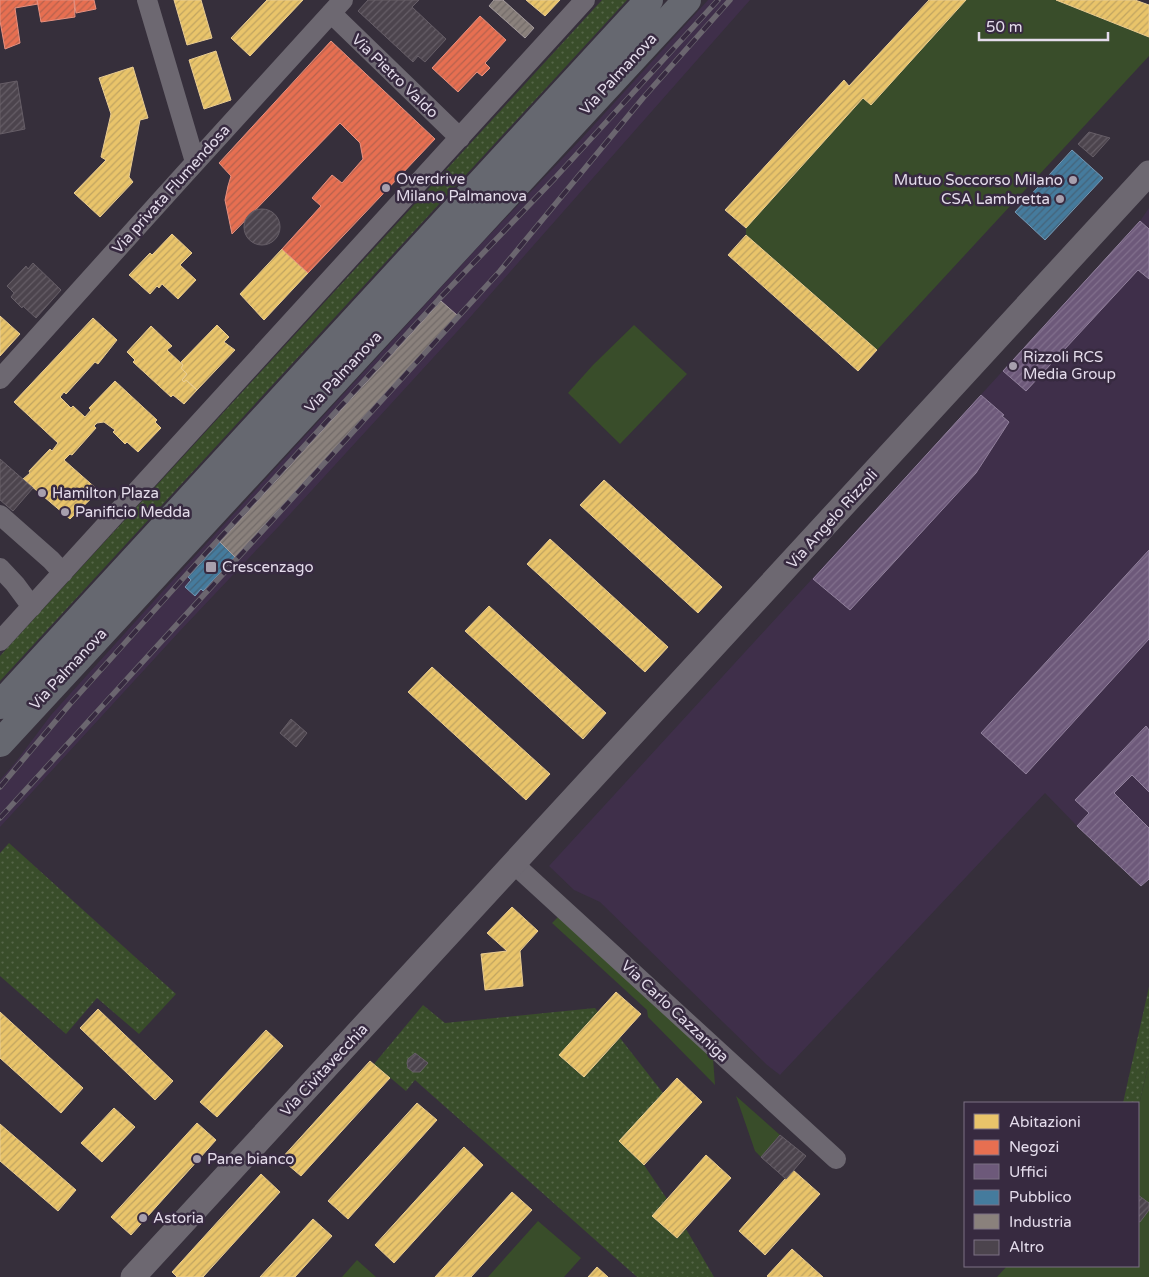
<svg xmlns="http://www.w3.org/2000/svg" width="1149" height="1277" viewBox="0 0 1149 1277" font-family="'Varela Round',sans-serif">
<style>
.built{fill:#3f2f4a}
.grass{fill:url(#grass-dots)}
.green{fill:#394d2a}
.homes{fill:url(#homes-hatch);stroke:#e8cb91}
.shops{fill:url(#shops-hatch);stroke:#e6907f}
.offices{fill:url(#offices-hatch);stroke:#91809c}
.public{fill:url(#public-hatch);stroke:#7598b4}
.industry{fill:url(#industry-hatch);stroke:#a59c9d}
.building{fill:url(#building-hatch);stroke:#665e67}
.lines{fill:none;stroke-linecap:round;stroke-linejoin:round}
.minor{stroke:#6d6871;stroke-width:20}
.tertiary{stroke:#6d6871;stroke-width:25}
.trunk{stroke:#666870;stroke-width:28}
.rail-casing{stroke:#6b666f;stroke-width:5.5}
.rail{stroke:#372a40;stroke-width:4;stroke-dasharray:11;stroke-linecap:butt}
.poi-dot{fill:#a79fad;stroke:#372a40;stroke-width:2}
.labels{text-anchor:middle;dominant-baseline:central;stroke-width:5;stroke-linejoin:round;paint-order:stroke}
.street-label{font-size:15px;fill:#e4dceb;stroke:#372a40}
.poi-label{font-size:15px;fill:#e4dceb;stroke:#372a40;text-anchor:start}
</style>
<defs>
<pattern id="grass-dots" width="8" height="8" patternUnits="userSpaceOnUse" patternTransform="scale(1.25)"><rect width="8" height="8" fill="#394d2a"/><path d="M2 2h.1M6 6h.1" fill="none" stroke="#566649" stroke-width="1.8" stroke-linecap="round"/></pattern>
<pattern id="homes-hatch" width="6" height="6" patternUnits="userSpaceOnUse" patternTransform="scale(1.25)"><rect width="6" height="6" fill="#e9c46a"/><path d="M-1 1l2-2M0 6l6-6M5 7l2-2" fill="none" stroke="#c0a461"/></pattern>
<pattern id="shops-hatch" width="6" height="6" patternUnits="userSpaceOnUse" patternTransform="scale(1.25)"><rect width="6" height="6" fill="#e76f51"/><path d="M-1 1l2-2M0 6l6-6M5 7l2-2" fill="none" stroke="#b6624e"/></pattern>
<pattern id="offices-hatch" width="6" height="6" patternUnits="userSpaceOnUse" patternTransform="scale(1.25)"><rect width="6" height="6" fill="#6d597a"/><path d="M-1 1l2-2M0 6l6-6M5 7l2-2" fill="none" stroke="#82708d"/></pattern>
<pattern id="public-hatch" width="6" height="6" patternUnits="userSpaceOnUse" patternTransform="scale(1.25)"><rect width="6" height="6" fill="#457b9d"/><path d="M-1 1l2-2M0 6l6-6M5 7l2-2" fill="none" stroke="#45647a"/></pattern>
<pattern id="industry-hatch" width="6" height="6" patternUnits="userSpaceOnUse" patternTransform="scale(1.25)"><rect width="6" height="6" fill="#8a817c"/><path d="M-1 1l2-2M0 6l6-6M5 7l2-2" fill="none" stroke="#726b69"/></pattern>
<pattern id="building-hatch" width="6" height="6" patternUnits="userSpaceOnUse" patternTransform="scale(1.25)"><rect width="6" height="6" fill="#4c444d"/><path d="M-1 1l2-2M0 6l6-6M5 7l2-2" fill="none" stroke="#665e67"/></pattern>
</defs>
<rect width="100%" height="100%" fill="#362f3b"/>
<path class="built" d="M708,0H750L465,323L280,525L178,633L0,827V780L15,763L51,715L163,591L478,247L583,137Z
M1149,208V879L1141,886L1077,826L1045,793L780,1075L767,1065L600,902L574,890L549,866L1140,221Z"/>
<path class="grass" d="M602,0H627L0,681V656Z
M9,843L176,994L139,1034L97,998L66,1034L0,976V853Z
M1149,987V1062L1138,1109V1103H1123Z
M423,1005L445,1023L595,1008L598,1012L559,1055L584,1077L620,1038L663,1093L619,1141L644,1165L667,1199L652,1216L677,1238L686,1229L714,1277H637L415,1080L406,1091L374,1064Z"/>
<path class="green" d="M966,0H1056L1149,37V56L877,350L746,235V228L863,98L871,104Z
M634,325L687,374L620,444L568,393L593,365Z
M558,917L713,1058L715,1085L648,1017L647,1010L552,923Z
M1149,1062V1277H997L1007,1266H1138V1109Z
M736,1096L780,1135L761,1157L755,1151Z
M538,1221L581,1258L564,1277H488Z
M357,1260L376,1277H342Z"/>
<path class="homes" d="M174,0H201L212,38L187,45Z
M267,0H303L250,56L231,38Z
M526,0H560L545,16Z
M929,0H966L871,105L863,98L746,228L725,210L844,80L849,86Z
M1056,0H1135L1149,5V37Z
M216,51L231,100L204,109L189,60Z
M133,67L148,118L140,120L129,177L133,182L100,217L74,193L106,160L101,157L111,114L99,78Z
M172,234L192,253L180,265L196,280L178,299L162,284L159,288L157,286L150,294L129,275L150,253L152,255Z
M746,235L877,350L858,371L728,255Z
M282,249L308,273L264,320L240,294Z
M0,316L20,334L0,356Z
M93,318L117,340L98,364L95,362L66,394L64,392L60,397L71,408L73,406L85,417L91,410L89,408L115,381L157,420L155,422L161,428L138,452L127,442L125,444L113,432L115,430L104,422L97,423L94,426L96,428L72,455L70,454L64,460L99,491L70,519L23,479L30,473L29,471L50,449L52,451L58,443L14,402Z
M217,325L229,337L224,342L235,350L197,390L186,380L184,382L182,380L187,374L181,368L183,365L181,362Z
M151,326L172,346L167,350L183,365L181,368L187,374L182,380L184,382L186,380L197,390L184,404L173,395L171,397L133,362L135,360L127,352Z
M604,480L722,587L698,613L580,505Z
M550,539L668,647L645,672L527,564Z
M489,606L606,713L583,739L465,631Z
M432,667L550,774L526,800L408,692Z
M512,907L538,931L520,951L523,986L485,990L481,954L507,951L487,933Z
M616,992L641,1014L584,1077L559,1055Z
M98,1009L173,1081L155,1100L80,1028Z
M0,1012L83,1088L61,1113L0,1058Z
M266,1030L283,1046L217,1117L200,1102Z
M370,1061L390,1078L301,1176L281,1159Z
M677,1078L702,1102L644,1165L619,1141Z
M417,1103L437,1120L348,1219L328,1201Z
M114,1108L135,1127L102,1162L81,1143Z
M197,1123L216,1140L131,1235L111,1217Z
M0,1124L76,1190L58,1211L0,1161Z
M464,1147L483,1165L394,1263L375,1245Z
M706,1155L731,1178L677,1238L652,1216Z
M793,1170L820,1194L765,1255L739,1231Z
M261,1174L280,1192L203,1277H177L172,1272Z
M512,1192L532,1210L471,1277H435Z
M313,1219L332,1236L295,1277H260Z
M792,1249L823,1277H768L767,1276Z
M597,1267L608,1277H588Z"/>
<path class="shops" d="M0,0H37L38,4L15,8L20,43L5,49L0,21Z
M37,0H74L75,17L41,22Z
M74,0H94L96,9L76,13Z
M480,16L506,40L485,63L490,68L482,76L477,72L458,92L432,68Z
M331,41L435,139L308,273L282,249L321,206L312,198L332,175L342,183L363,159L360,143L340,123L232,234L225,200L228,186L231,176L219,163Z"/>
<path class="offices" d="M1140,221L1149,229V279L1138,270L1026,391L1003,371Z
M981,395L1004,415L1002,416L1009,422L976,473L850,610L813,579Z
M1149,550V639L1026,774L981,733Z
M1146,726L1149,730V792L1132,775L1114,793L1149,828V879L1141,886L1077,826L1089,813L1075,800Z"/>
<path class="public" d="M1072,150L1103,178L1045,240L1015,212Z
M220,542L235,557L203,591L201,589L195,596L185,587L191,580L188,577Z"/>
<path class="industry" d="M494,0H503L534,28L525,38L489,6Z
M441,301L457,315L235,557L220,542Z"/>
<path class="building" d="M368,0H419L412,7L446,39L425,62L418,56L413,62L358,11Z
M17,81L25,129L0,134V84Z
M1089,132L1110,138L1093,157L1078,144Z
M244 227a18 18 0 1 1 36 0a18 18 0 1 1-36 0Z
M33,263L61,290L36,318L23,306L22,308L11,297L14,293L7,286L26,266L28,269Z
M0,459L33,488L13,511L0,500Z
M291,719L307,733L296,747L280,733Z
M415,1053L428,1063L420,1072H413L408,1068L407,1063L408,1059Z
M780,1135L806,1156L786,1179L761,1157Z
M1138,1195L1149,1203V1210L1140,1222L1138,1221Z"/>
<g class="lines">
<path class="minor" d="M147,0L195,162
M331,13L460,138
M0,379L182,177L343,0
M0,515L51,560L63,573
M0,568L15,584L32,607
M0,641L585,0
M514,864L836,1159"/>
<path class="tertiary" d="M133,1277L1149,173"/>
<path class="trunk" d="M0,705L649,0
M0,743L687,0"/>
<g class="rail-casing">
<path id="rail" d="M0,787L70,704L196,564L439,299L555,178L718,0
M0,818L500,271L643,98L730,0"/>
</g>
<use href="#rail" class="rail"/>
</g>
<g class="poi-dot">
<circle cx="1073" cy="180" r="5"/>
<circle cx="386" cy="188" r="5"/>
<circle cx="1060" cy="199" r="5"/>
<circle cx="1013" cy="366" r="5"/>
<circle cx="42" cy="493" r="5"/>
<circle cx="65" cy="512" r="5"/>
<rect x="205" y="561" width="12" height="12" rx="2.5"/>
<circle cx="197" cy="1159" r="5"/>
<circle cx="143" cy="1218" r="5"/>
</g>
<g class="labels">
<g class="street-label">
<text transform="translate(618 74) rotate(-47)">Via Palmanova</text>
<text transform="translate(395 76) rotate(44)">Via Pietro Valdo</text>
<text transform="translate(171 189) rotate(-48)">Via privata Flumendosa</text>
<text transform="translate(343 372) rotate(-47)">Via Palmanova</text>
<text transform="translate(832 519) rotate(-48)">Via Angelo Rizzoli</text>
<text transform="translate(68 669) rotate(-47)">Via Palmanova</text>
<text transform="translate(675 1011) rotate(43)">Via Carlo Cazzaniga</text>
<text transform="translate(324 1070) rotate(-47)">Via Civitavecchia</text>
</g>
<g class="poi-label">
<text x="396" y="179">Overdrive<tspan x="396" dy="17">Milano Palmanova</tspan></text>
<text x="1063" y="180" text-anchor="end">Mutuo Soccorso Milano</text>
<text x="1050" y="199" text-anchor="end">CSA Lambretta</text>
<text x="1023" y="357">Rizzoli RCS<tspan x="1023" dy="17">Media Group</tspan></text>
<text x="52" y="493">Hamilton Plaza</text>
<text x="75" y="512">Panificio Medda</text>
<text x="222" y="567">Crescenzago</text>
<text x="207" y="1159">Pane bianco</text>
<text x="153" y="1218">Astoria</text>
</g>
</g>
<rect x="964" y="1102" width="175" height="165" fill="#372a40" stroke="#7c7184"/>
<rect x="974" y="1114" width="25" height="15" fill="#e9c46a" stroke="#7c7184"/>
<text x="1009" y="1127" font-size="15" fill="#e4dceb">Abitazioni</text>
<rect x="974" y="1140" width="25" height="15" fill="#e76f51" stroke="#7c7184"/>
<text x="1009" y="1152" font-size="15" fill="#e4dceb">Negozi</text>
<rect x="974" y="1164" width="25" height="15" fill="#6d597a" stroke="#7c7184"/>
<text x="1009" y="1177" font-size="15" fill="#e4dceb">Uffici</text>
<rect x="974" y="1190" width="25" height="15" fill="#457b9d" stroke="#7c7184"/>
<text x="1009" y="1202" font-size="15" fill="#e4dceb">Pubblico</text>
<rect x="974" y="1214" width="25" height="15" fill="#8a817c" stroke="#7c7184"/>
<text x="1009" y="1227" font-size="15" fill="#e4dceb">Industria</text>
<rect x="974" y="1240" width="25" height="15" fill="#4c444d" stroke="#7c7184"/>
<text x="1009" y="1252" font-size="15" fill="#e4dceb">Altro</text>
<path d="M979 32v8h129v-8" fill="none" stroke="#e4dceb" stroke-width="2.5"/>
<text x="986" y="32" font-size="15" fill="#e4dceb" stroke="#372a40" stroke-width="4" paint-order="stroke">50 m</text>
</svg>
